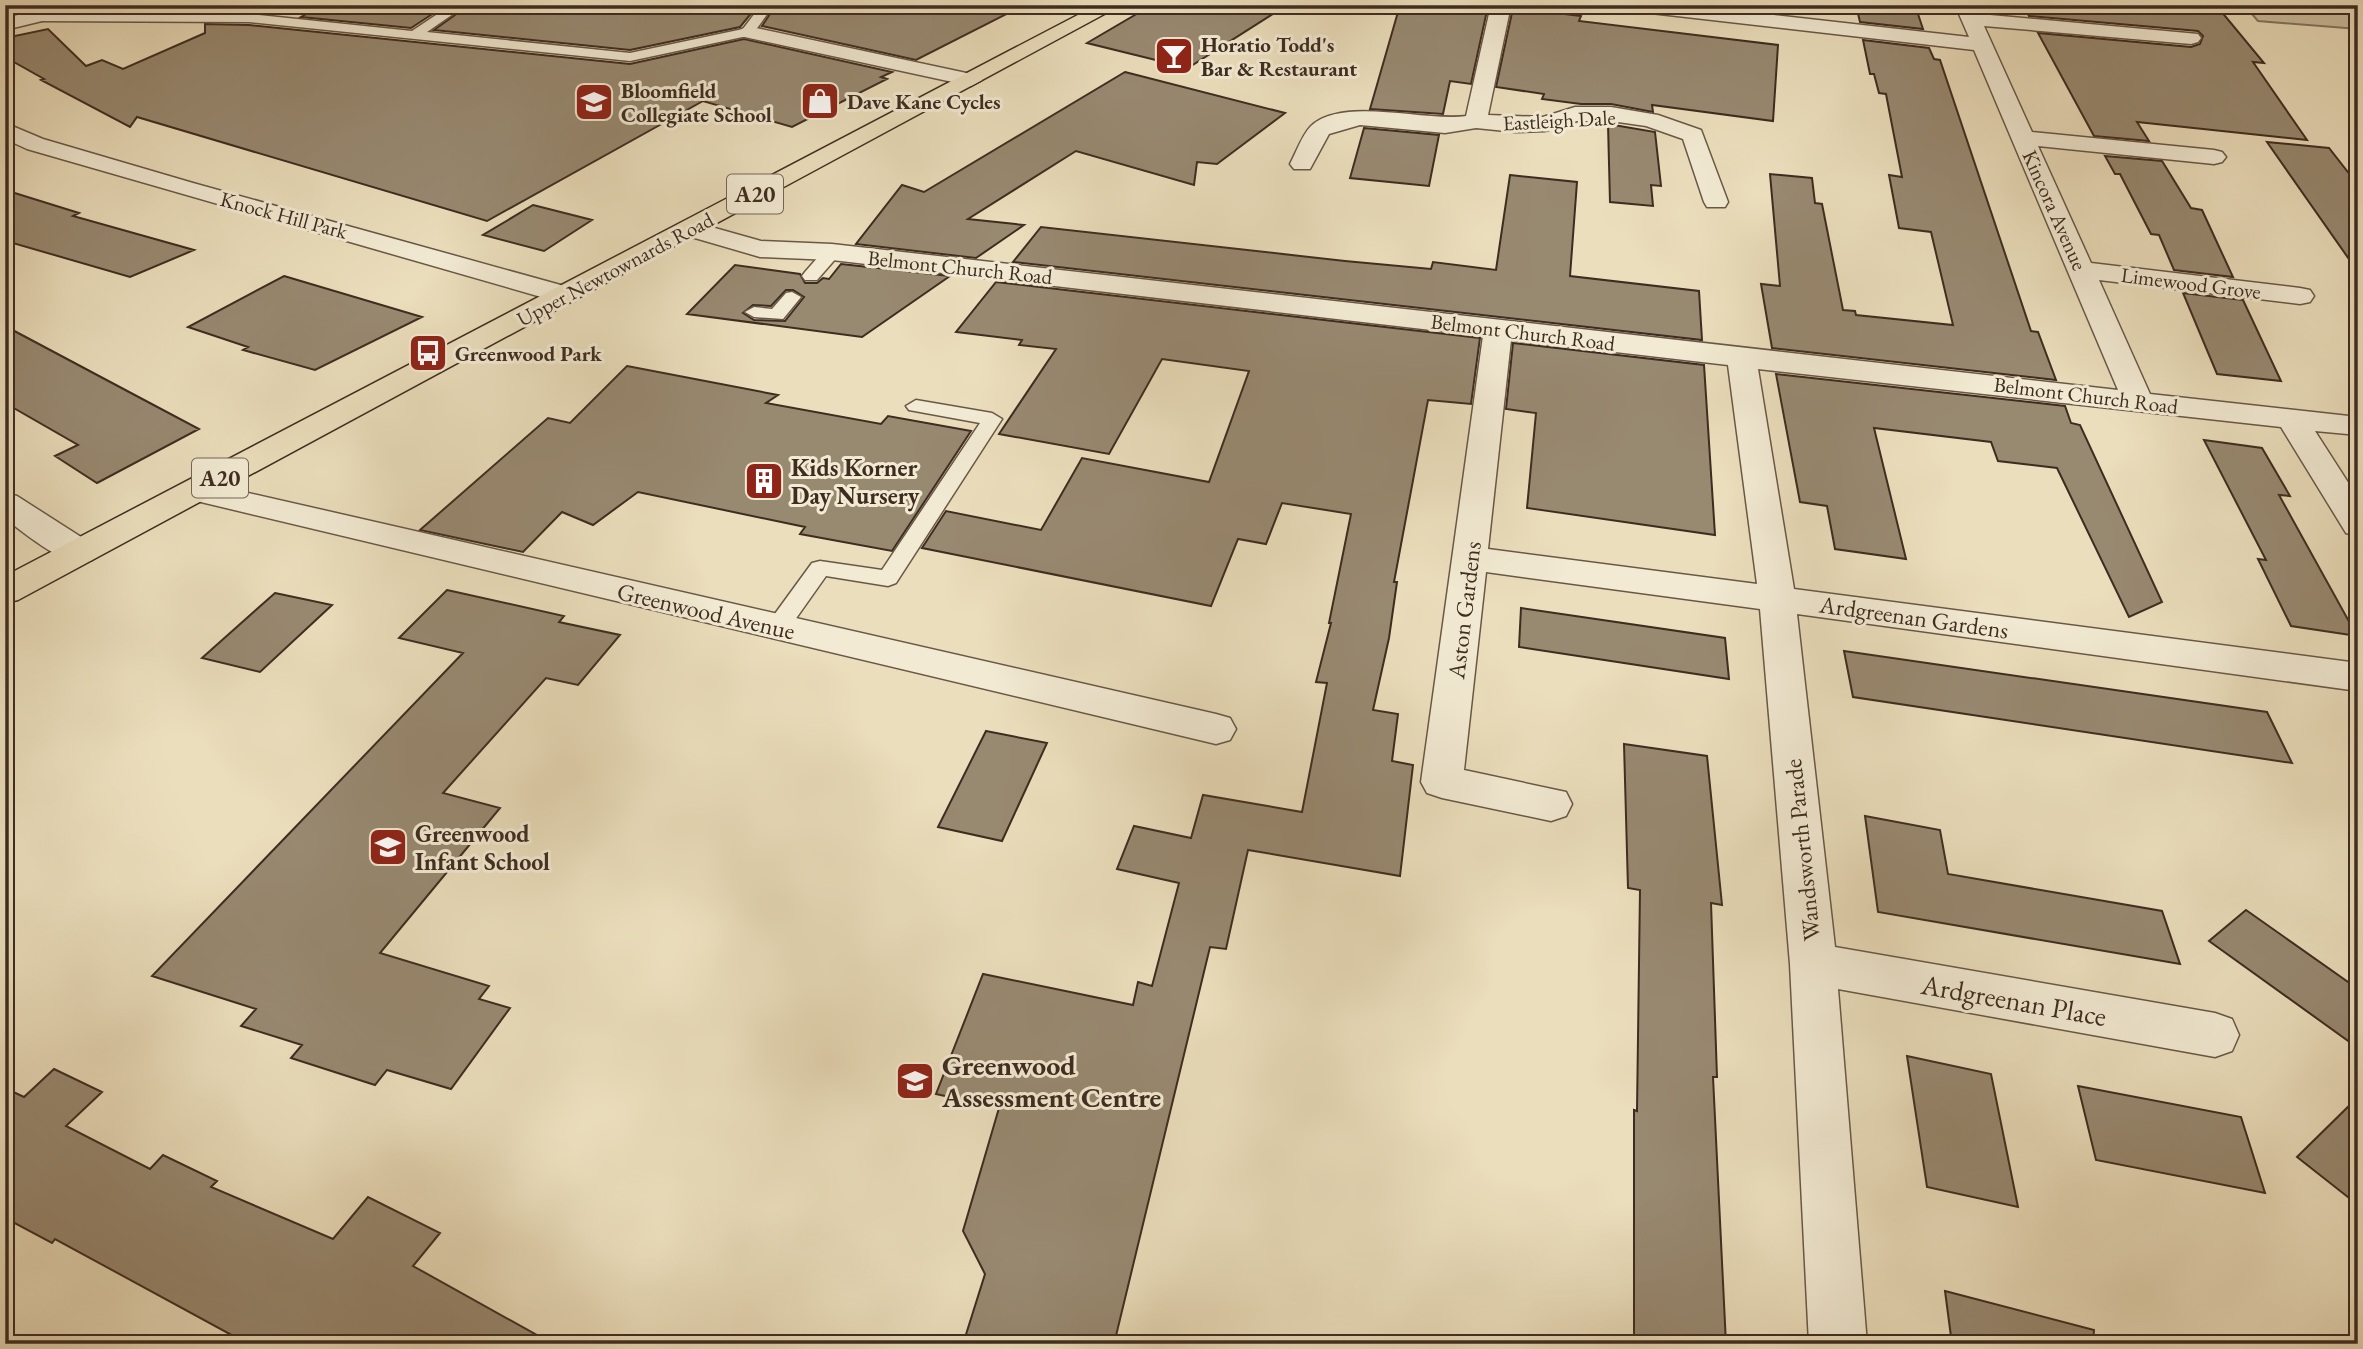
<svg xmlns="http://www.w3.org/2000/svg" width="2363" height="1349" viewBox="0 0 2363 1349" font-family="'EB Garamond',serif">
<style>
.green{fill:#cec0a1;stroke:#867660;stroke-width:2}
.building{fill:#988971;stroke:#3e2c20;stroke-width:2;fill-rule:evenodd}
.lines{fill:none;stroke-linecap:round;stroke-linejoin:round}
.lane-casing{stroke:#695847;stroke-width:3}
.street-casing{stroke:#695847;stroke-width:3}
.primary-casing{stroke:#3e2c20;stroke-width:3}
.lane{fill:#f2ead3;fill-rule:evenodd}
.street{fill:#f2ead3;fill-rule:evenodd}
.primary{fill:#ebdebc;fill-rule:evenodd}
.labels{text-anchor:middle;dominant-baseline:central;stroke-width:6;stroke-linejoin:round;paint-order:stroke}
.far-poi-label{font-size:21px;font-weight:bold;fill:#3e2c20;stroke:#f2ead3;text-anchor:start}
.far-street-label{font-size:21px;fill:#3e2c20;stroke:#f2ead3}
.shield{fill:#f2ead3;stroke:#746556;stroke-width:2}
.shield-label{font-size:23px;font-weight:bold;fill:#3e2c20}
.poi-label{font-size:24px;font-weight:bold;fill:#3e2c20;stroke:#f2ead3;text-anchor:start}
.street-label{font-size:24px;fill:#3e2c20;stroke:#f2ead3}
.near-street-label{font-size:28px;fill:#3e2c20;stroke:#f2ead3}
.near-poi-label{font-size:28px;font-weight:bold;fill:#3e2c20;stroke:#f2ead3;text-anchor:start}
</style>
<rect width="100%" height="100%" fill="#ebdebc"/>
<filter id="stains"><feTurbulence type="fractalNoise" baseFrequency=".00286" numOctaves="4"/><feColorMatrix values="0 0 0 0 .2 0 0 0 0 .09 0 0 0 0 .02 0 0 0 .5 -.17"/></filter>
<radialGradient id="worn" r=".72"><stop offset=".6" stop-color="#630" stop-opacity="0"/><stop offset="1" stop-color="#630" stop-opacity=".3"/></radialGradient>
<path class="green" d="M2244,5H2358V29L2258,21Z"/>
<path class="building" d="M322,5H446L411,28L301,17Z
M469,5H758L740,27L630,50L434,30Z
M776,5H886L914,12L928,5H1024L916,60L762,26Z
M1152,5H1287L1188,68L1087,43Z
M1400,5L1488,6L1471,84L1450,81L1443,114L1370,109Z
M1856,5H1915L1923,29L1860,22Z
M2023,5H2216L2264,63L2253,62L2307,140L2137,122L2149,141L2094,136L2038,33L2191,47L2200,44L2203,36L2198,31L2029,16Z
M1513,8L1581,16L1579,21L1778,45L1773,121L1652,105L1653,112L1611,104H1581L1542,99L1544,94L1496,87Z
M205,24L249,25L630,64L744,39L892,72L881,77L887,79L792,127L703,101L487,221L137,117L130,127L41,80L44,79L5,57V38L48,29L86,66L102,60L123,69L205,33Z
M1863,40L1929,48L1934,59L1940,60L2031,331L2038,332L2056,380L1772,348L1761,284L1780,286L1770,174L1812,178L1815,203L1822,204L1843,310L1855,311L1856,315L1953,325L1931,232L1899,228L1889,175L1902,177L1886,94L1879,93L1874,74H1870Z
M1125,72L1285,113L1217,164L1197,162L1194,185L1076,151L968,219L1024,225L976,258L856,244L902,185L924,192Z
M1608,124L1655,132L1661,186L1651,185L1653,206L1610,202Z
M1364,128L1439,135L1429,186L1350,178Z
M2267,142L2329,148L2358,185V272Z
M2105,156L2162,161L2191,208L2202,210L2233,277L2174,270L2159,235L2151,234L2120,174H2115Z
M1510,175L1577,182L1570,276L1699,291L1702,340L1013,262L1041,227L1345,261L1431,269L1433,262L1496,270Z
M5,190L79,213L73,216L194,250L130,277L13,243L5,246Z
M533,205L592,220L544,251L483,235Z
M841,264L950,276L862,337L687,314L735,265L800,274L805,283H817L823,278L829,279ZM786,290H793L804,297L785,321L754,320L743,313L753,305L771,306Z
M284,276L422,317L315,370L243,350L248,347L188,327Z
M996,282L1480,338L1471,404L1428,400L1394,582H1397L1389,638L1373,710L1398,714L1392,761L1413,765L1400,876L1248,850L1226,949L1210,947L1114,1344H963L985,1274L963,1231L999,1108L936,1094L983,974L1133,1005L1138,982L1152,986L1179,883L1117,869L1134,826L1191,838L1203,795L1302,812L1327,683L1316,682L1331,623H1329L1351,514L1282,503L1266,544L1238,539L1211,606L922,548L946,511L1041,530L1082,458L1209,482L1249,371L1162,359L1109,454L999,434L1056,349L1019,345L1022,340L956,332Z
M2183,293L2243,300L2281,381L2217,374Z
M5,326L131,393L199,429L97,483L55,456L78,445L5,403Z
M1513,343L1704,365L1715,535L1527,508L1536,413L1506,409Z
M627,366L778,395L766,403L881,424L888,416L971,431L892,551L800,534L805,527L638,492L593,525L562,512L523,552L420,530L548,418L570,423Z
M1776,374L2065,406L2071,423L2080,425L2162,602L2129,617L2057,468L1998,461L1991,442L1874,428L1906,559L1835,549L1827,506L1800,502Z
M2204,440L2262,448L2290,496L2279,495L2357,636L2291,626L2258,559L2266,560Z
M447,590L564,616L559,622L620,635L578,685L546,678L443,793L500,808L380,953L489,986L479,999L510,1008L451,1089L387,1070L375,1085L291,1058L302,1045L241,1026L256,1009L152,976L463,653L399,638Z
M275,593L332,605L260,672L202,658Z
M1521,608L1725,638L1729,679L1519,647Z
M1844,651L2267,712L2292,763L1853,697Z
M986,731L1047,743L1002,841L938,827Z
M1624,744L1707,756L1722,905L1711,903L1717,1077H1713L1726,1344H1634V1110L1637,1111L1640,890L1628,888Z
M1865,816L1940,830L1948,874L2162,911L2180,964L1878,912Z
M2246,910L2358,989V1048L2209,941Z
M1907,1056L1991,1074L2018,1207L1927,1187Z
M54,1069L102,1092L66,1126L150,1169L163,1155L217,1181L211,1187L333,1239L368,1197L440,1233L413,1266L553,1344H248L55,1239L52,1243L5,1218V1088L24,1097Z
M2078,1086L2241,1117L2265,1193L2096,1160Z
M2358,1097V1205L2297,1157Z
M1945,1291L2094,1330L2093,1344H1952Z"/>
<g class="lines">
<g class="lane-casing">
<path id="lane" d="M451,5H466L427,32L630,53L743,29L761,5H774L752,35L630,61L249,22L35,21L29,17L35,13L249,14L412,31Z
M832,247L838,248L840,252L838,256L817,280H805L802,276L805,272L826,248Z
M792,292L801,297L783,319L754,317L745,312L754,307L772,309L786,293Z
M916,400L992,413L1002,419L896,583L888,586L826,576L785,634H769L765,628L769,622L812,563L820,561L882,570L980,423L909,410L906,406Z"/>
</g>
<g class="street-casing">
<path id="street" d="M1491,5H1511L1488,115L1543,117L1575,107H1611L1658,115L1701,130L1728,202L1725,207H1707L1704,202L1683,139L1646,126L1611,121H1577L1545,131L1516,132L1476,128L1445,133L1360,125L1329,134L1310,169H1294L1290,164C1296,153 1302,135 1311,126C1343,96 1425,122 1466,116Z
M1624,5H1686L1969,37L1955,5H1975L1979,14L2198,34L2201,38L2198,42L2191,44L1984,26L2032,132L2214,150L2222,152L2226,157L2222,162L2214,164L2038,146L2091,263L2300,288L2310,290L2314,296L2310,302L2300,304L2099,280L2150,394L2358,417V435L2315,431L2358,498V536L2346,533L2281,427L1758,369L1794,589L2358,663V691L1797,614L1835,947L2215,1013L2232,1019L2239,1035L2232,1051L2215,1057L1838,989L1867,1344H1809L1790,964L1760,609L1486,572L1464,770L1566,792L1572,804L1566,816L1551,821L1442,798L1427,793L1421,782L1483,336L832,260L760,257L681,234L677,229L681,224L690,221L761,241L832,244L2118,390L1974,50L1633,11ZM1511,340L1728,365L1757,584L1488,549Z
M35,11L45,17L42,21L5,30V18Z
M747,26L971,74L982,80L971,86L740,36L737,32Z
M5,123L43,139L193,183L575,289L579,295L575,301H555L27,149L5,139Z
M196,481L1216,714L1230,718L1236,729L1230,740L1216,744L184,498L179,491L184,484Z
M5,493L17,496L92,544L97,552L92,560C62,568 29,535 5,519Z"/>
</g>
<g class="primary-casing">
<path id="primary" d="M1097,5H1121L18,600L5,603V576Z"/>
</g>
<use href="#lane" class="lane"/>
<use href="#street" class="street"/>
<use href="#primary" class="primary"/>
</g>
<defs>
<g id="bar-square" transform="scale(2.0125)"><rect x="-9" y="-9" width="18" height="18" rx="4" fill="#8f2418" stroke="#f2ead3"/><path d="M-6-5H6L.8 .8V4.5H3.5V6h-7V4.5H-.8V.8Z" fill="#fff"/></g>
<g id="shop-square" transform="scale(2.0125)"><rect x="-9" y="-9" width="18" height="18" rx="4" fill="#8f2418" stroke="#f2ead3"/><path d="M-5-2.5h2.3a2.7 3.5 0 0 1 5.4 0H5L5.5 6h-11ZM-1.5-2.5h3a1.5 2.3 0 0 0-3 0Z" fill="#fff"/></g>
<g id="school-square" transform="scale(2.0125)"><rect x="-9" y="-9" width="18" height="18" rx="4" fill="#8f2418" stroke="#f2ead3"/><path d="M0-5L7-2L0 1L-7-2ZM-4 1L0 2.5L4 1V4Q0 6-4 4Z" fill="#fff"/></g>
<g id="bus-square" transform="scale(2.0125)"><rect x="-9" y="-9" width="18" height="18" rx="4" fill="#8f2418" stroke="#f2ead3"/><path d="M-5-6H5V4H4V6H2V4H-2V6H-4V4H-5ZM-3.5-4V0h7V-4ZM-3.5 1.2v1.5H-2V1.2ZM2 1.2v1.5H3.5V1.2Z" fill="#fff"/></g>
<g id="building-square" transform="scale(2.0125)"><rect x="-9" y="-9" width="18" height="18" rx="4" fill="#8f2418" stroke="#f2ead3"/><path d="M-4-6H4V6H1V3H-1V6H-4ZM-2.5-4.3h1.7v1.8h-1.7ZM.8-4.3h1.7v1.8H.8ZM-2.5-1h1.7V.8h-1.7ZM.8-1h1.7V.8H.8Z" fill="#fff"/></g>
</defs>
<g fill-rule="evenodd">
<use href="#bar-square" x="1174" y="56"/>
<use href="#shop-square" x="820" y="101"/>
<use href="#school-square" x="594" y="102"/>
<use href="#bus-square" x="428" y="353"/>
<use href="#building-square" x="764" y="481"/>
<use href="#school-square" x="388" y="847"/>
<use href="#school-square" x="915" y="1081"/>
</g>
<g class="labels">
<g class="far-poi-label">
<text x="1201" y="44">Horatio Todd's<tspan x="1201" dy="24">Bar &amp; Restaurant</tspan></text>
<text x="621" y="90">Bloomfield<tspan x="621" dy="24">Collegiate School</tspan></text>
<text x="847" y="101">Dave Kane Cycles</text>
<text x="455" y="353">Greenwood Park</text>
</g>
<g class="far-street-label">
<text transform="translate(1559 120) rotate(-3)">Eastleigh Dale</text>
<text transform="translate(2055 210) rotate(66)">Kincora Avenue</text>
<text transform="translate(284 215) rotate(15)">Knock Hill Park</text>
<text transform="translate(960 267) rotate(6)">Belmont Church Road</text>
<text transform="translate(615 269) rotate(-28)">Upper Newtownards Road</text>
<text transform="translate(2191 283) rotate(7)">Limewood Grove</text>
<text transform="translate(1523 332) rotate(7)">Belmont Church Road</text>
<text transform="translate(2086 395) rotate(7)">Belmont Church Road</text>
</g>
<g class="shield">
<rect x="727" y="174.5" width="56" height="39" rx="5"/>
<rect x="192" y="458.5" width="56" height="39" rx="5"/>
</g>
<g class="shield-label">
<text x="755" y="194">A20</text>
<text x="220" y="478">A20</text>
</g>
<g class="poi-label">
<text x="791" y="467">Kids Korner<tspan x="791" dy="28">Day Nursery</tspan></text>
<text x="415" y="833">Greenwood<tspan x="415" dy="28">Infant School</tspan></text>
</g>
<g class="street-label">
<text transform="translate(1464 610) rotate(-83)">Aston Gardens</text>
<text transform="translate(706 611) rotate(13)">Greenwood Avenue</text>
<text transform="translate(1914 617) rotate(8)">Ardgreenan Gardens</text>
<text transform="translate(1802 850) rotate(-96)">Wandsworth Parade</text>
</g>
<g class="near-street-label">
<text transform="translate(2014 1000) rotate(10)">Ardgreenan Place</text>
</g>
<g class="near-poi-label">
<text x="942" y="1065">Greenwood<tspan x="942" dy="32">Assessment Centre</tspan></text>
</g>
</g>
<rect width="2363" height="1349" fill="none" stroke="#ebdebc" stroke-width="28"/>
<rect x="7" y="7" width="2349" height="1335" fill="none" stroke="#3e2c20" stroke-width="3.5"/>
<rect x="14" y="14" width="2335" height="1321" fill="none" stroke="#3e2c20" stroke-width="2"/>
<rect width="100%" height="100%" filter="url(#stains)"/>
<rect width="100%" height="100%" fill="url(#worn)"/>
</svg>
